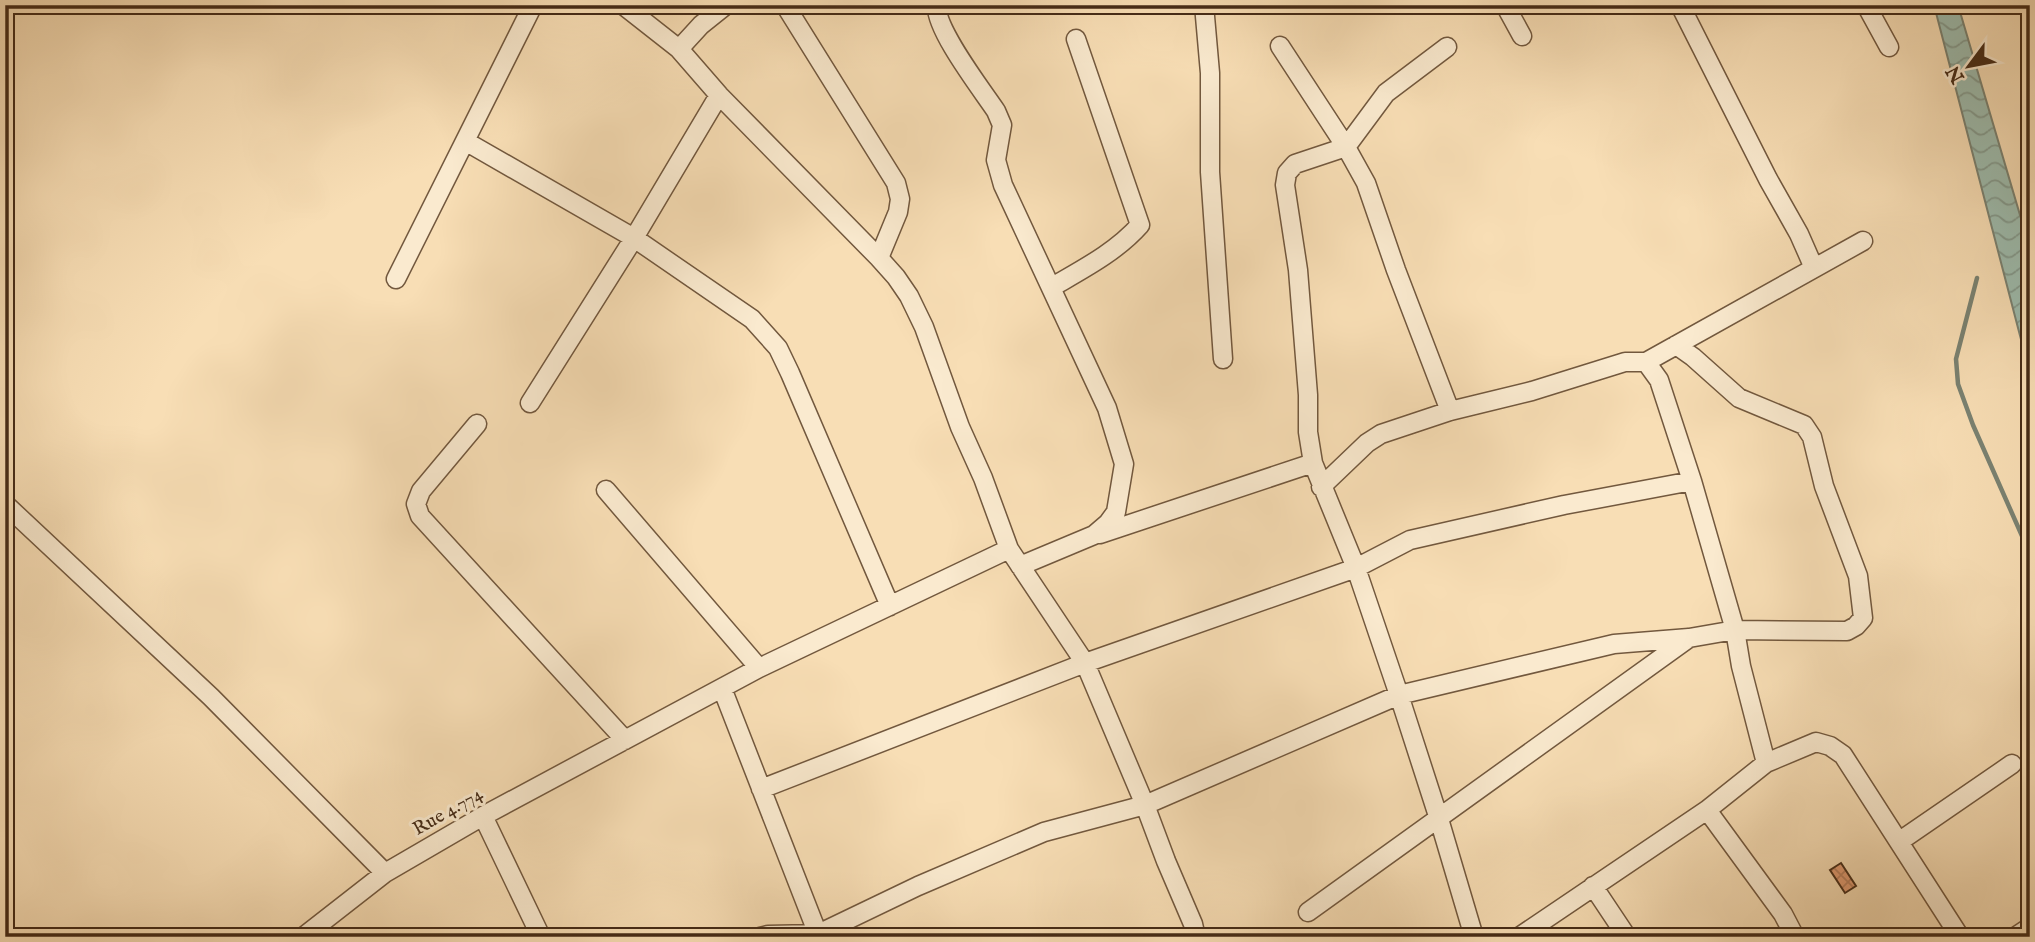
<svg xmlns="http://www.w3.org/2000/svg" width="2035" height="942" viewBox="0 0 2035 942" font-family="'IM FELL English',serif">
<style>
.water{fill:url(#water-waves);stroke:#7a8272;stroke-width:2}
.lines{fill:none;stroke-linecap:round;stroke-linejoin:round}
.stream{stroke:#7a8272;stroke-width:4.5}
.building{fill:url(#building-cross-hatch);stroke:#452b17;stroke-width:2}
.street-casing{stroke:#72583e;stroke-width:21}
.street{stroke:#faeacf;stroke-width:18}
.labels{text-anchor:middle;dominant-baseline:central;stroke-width:6;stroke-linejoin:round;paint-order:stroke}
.street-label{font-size:19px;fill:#452b17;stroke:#faeacf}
</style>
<defs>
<pattern id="water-waves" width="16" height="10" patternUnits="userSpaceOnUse" patternTransform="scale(1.75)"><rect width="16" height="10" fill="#9dbcae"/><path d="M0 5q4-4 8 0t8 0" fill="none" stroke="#82998d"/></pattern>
<pattern id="building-cross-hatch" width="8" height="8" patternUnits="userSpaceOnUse" patternTransform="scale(1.75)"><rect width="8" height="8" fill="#e19b72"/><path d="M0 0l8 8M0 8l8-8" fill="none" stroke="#b87f5d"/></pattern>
</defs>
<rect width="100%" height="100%" fill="#f8deb5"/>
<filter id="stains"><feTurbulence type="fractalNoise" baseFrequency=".00286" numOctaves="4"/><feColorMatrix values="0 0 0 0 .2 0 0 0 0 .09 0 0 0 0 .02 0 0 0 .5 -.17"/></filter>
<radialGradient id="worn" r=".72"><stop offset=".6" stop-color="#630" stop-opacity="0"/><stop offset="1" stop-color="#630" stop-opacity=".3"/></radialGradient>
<path class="water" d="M1934,5H1958L2030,249V374Z"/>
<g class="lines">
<path class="stream" d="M1977,278L1956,359L1958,384L1973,425L2030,554"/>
</g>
<path class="building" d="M1841,863L1856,886L1845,893L1830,870Z"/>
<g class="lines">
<g class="street-casing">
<path id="street" d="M623,5L679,49L719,95L879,258L896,277L909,296L924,327L960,427L983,478L1009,549L1085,663L1145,805L1166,861L1193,924L1196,937
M785,5L896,183L900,199L898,212L879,258
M937,5C934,28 982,90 996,111L1002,125L996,160L1003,185L1107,408L1124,464L1116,512L1108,523L1094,535L1020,566
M1204,5L1210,73V172L1223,359
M1505,5L1522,36
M1680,5L1768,179L1799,234L1814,268
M1866,5L1889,47
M1280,46L1346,147L1366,183L1396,270L1450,411
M1447,47L1386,93L1346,147L1295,164L1287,173L1285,185L1298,270L1308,395V432L1313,463L1356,568L1399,695L1439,819L1474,937
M679,49L701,25L726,5
M465,141L634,238L752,319L778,348L790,373L890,606
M396,279L533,5
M1052,287C1083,269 1116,252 1140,225L1076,39
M1646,362L1659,380L1692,481L1735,630L1847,631L1856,626L1863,618L1858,576L1824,486L1812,437L1804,425L1739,398L1693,357L1676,345
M530,403L634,238L719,95
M477,424L421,491L416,504L420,516L625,740
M1321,487L1367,443L1381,434L1450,411L1532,391L1625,362H1646L1863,241
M606,490L759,668
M5,504L211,697L385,873
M1100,534L1313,463
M722,688L819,937
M761,789L1085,663L1356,568L1410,540L1564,505L1692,481
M1707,810L1783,914L1795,937
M483,816L541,937
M1900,841L2012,764
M1593,886L1627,937
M1308,912L1689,638
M303,937L385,873L483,816L759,668L1009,549
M760,937L768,935L818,934L918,886L1044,832L1145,805L1399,695L1614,644L1689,638L1735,630L1741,666L1766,763
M1519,937L1707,810L1766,763L1816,742L1830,746L1843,755L1960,937
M2015,937L2030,927"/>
</g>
<use href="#street" class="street"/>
</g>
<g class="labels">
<g class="street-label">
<text transform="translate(448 812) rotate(-30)">Rue 4.774</text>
</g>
</g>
<rect width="2035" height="942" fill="none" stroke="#f8deb5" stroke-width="28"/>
<rect x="7" y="7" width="2021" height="928" fill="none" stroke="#452b17" stroke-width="3.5"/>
<rect x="14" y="14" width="2007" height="914" fill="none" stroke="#452b17" stroke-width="2"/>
<g transform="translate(1969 66) rotate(238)" stroke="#faeacf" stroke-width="5" paint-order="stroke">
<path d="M0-5L12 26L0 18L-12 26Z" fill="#452b17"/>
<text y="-10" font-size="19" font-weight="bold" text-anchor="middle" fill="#452b17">N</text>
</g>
<rect width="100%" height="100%" filter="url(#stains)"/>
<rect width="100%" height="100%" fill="url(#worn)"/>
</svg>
